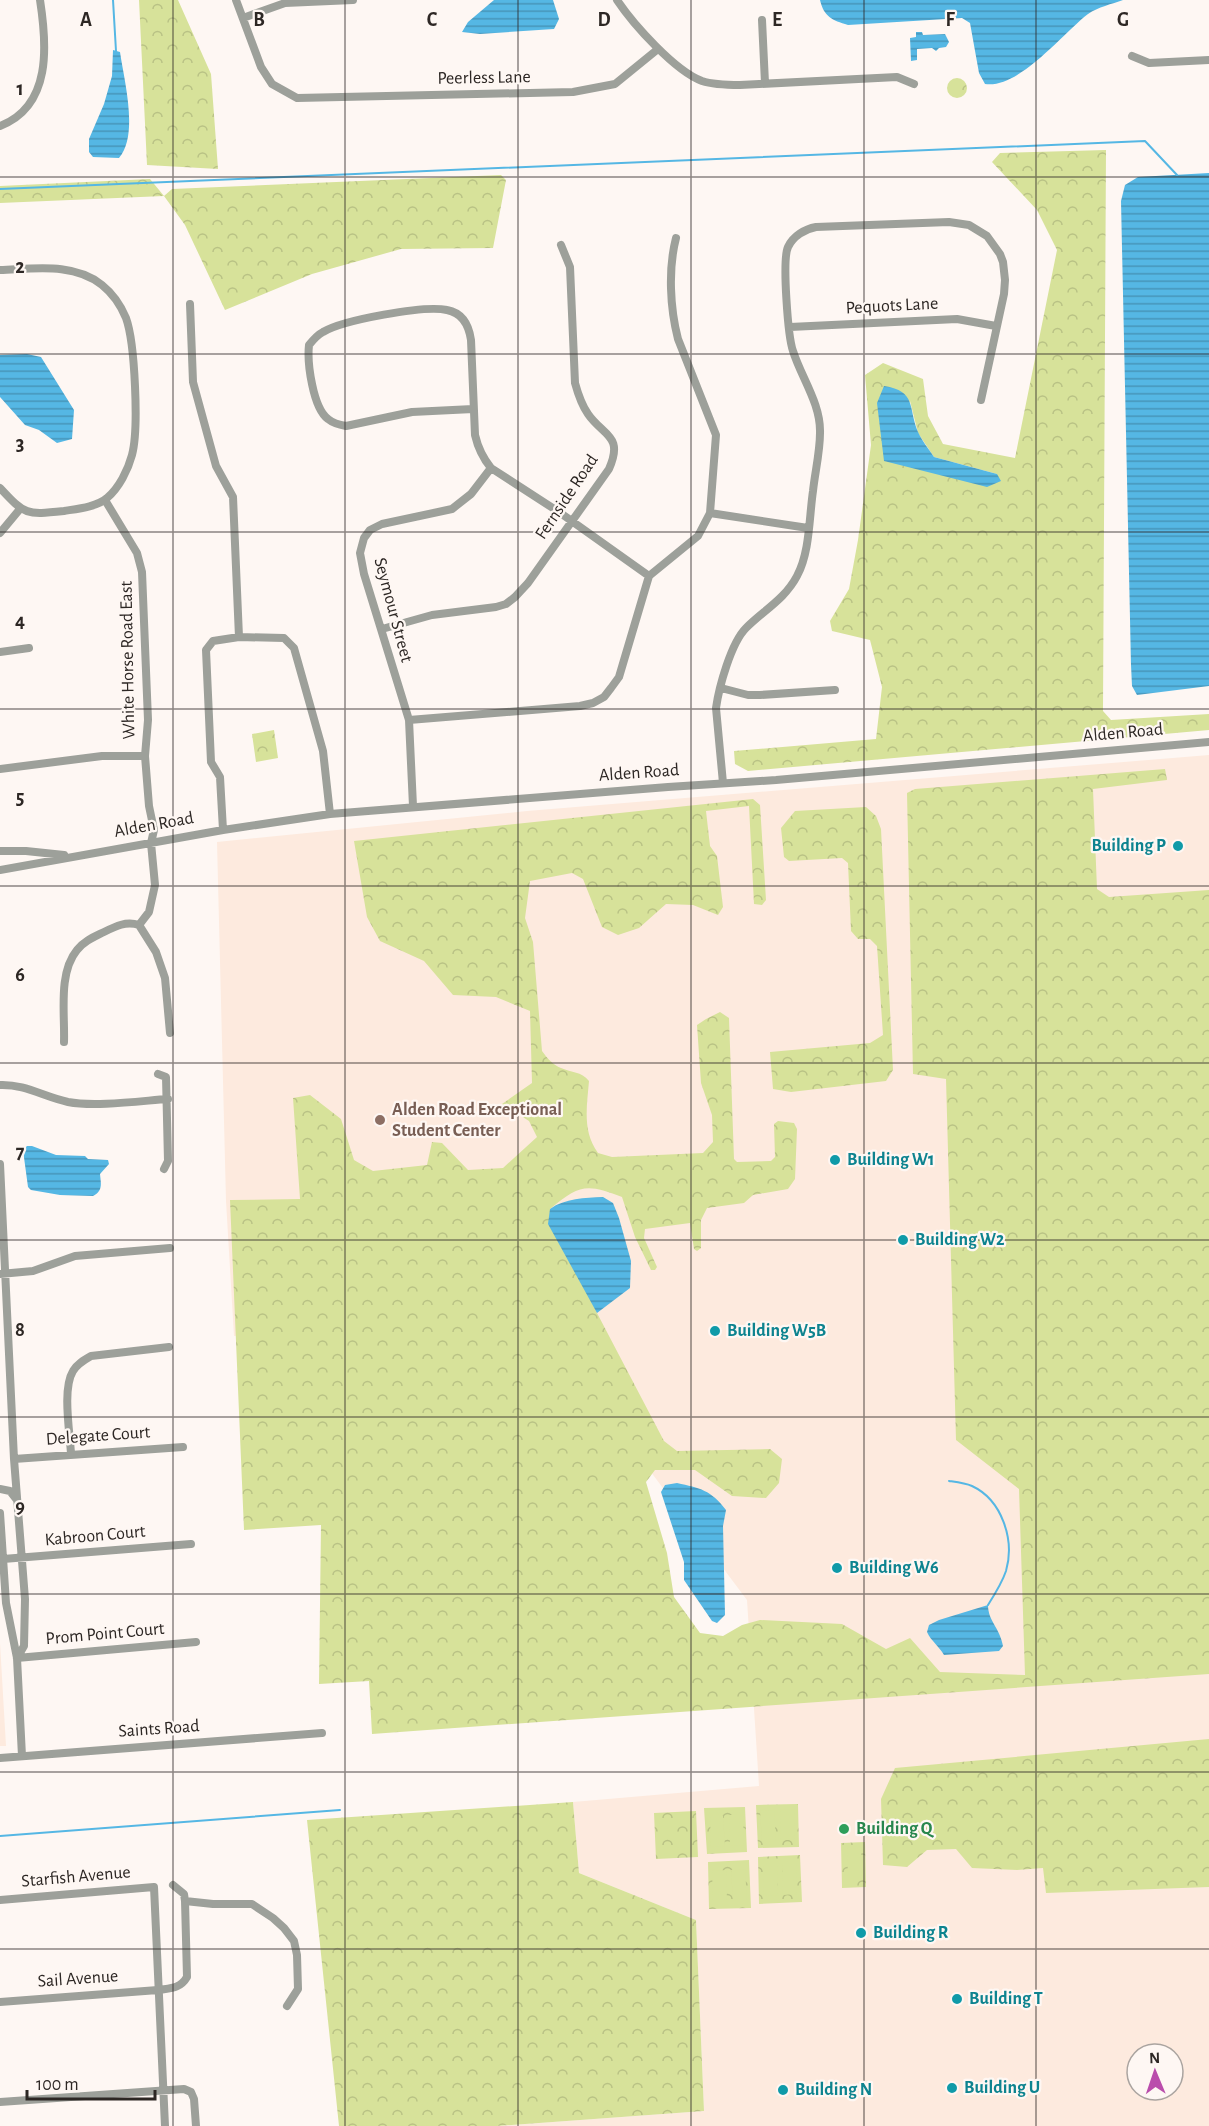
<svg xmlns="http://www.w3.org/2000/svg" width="1209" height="2126" viewBox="0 0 1209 2126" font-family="'Alegreya Sans',sans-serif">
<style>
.built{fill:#fdeade;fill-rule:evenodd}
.forest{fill:url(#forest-crowns);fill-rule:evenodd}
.garden{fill:#d7e29a}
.water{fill:url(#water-rules)}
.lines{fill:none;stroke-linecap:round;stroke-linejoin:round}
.stream{stroke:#55b7e4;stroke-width:2}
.minor{stroke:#9da09a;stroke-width:8}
.grid{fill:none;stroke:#2d2724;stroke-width:1.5;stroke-opacity:0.55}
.culture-dot{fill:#0f9aa8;stroke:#fef7f3;stroke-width:2}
.education-dot{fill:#8d6e63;stroke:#fef7f3;stroke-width:2}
.leisure-dot{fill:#2e9e5b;stroke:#fef7f3;stroke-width:2}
.labels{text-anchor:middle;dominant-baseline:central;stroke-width:4.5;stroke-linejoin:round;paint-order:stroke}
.street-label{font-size:18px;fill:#2d2724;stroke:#fef7f3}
.culture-label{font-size:18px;font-weight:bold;fill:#0d838f;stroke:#fef7f3;text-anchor:start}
.education-label{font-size:18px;font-weight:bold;fill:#785e54;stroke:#fef7f3;text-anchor:start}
.leisure-label{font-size:18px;font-weight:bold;fill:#27864d;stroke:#fef7f3;text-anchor:start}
.grid-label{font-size:20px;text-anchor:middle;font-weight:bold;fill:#2d2724;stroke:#fef7f3;stroke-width:4.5;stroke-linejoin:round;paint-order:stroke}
</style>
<defs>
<pattern id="forest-crowns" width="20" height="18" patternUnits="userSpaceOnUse" patternTransform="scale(1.5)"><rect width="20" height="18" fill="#d7e29a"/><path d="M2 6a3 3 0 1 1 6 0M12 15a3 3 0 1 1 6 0" fill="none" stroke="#b9c285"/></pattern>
<pattern id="water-rules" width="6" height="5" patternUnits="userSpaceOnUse" patternTransform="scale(1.5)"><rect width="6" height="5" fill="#55b7e4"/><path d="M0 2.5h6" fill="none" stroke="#4795b9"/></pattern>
</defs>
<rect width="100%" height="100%" fill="#fef7f3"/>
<path class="built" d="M1209,755V2126H497L704,2111L696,1920L579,1873L573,1802L759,1786L747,1600L542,1327L234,1336L226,1201L217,842L527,811ZM1137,2054H1173V2090H1137Z
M0,1643L6,1746H0Z"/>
<path class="forest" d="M139,0H178L211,74L218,169L147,165Z
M947 88a10 10 0 1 1 20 0a10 10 0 1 1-20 0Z
M1106,150L1103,711L1111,720L1209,714V730L748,771L735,764L734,751L876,739L882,687L870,640L832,631L830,621L849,589L858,540L871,445L865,375L883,363L923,379L928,416L943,444L1015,458L1057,250L1037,210L992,162L1000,153ZM910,401L918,433L934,457L997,474L885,461Z
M501,175L506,180L493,248L401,249L312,274L225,310L185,225L164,196L0,203V186L150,179L164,196L172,189Z
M274,730L278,758L256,762L252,734Z
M1165,769L1167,780L1093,789L1097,889L1109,897L1209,890V1674L372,1734L369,1681L319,1684L321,1525L244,1530L230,1200L300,1199L293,1098L310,1095L341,1119L354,1160L373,1171L427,1165L432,1142L442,1143L468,1170L503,1168L537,1137L529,1121L502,1104L532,1083L530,1011L496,997L453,995L424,961L380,941L367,917L354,841L753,799L760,805L766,900L762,905L754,904L749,806L706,811L710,846L717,856L723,907L718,915L693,905L666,904L639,928L618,935L602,927L583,879L572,873L530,881L525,918L533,942L542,1051C547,1058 553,1065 561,1068C572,1073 581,1071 589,1081C587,1106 582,1131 598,1153L612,1157L703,1153L713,1142L712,1115L701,1083L697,1025L706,1019L720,1012L729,1018L734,1159L737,1162L771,1161L775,1157L774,1124L778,1121L794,1123L797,1129L795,1179L788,1189L753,1195L744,1203L707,1208L701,1220V1248L697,1251L694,1249L690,1223L645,1229L644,1238L657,1267L655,1270H651L635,1237L622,1197C586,1183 579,1185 550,1209L597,1313L664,1441L677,1451L770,1449L782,1459L779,1483L766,1498L732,1496L695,1470H655L646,1482L667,1553L674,1597L700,1633L723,1636L742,1625L760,1620L842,1624L886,1649L910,1638L940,1672L1025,1675L1019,1489L956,1440L946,1079L913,1074L907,793L915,789Z
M866,807L876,816L881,829L893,1070L886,1081L791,1092L773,1089L770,1052L870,1043L883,1035L877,946L870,939H858L851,931L848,863L842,858L789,861L784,857L781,828L795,811Z
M1209,1739V1887L1046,1893L1043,1868L1017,1870L972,1868L956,1849L927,1850L907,1867L883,1865L881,1799L895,1768Z
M573,1802L579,1873L696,1920L704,2111L497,2126H339L307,1820Z
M798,1804L799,1847L758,1848L756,1805Z
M745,1807L747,1852L707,1854L704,1808Z
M696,1811L698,1857L656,1859L654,1813Z
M865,1842L866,1887L842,1888L841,1843Z
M800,1855L802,1902L759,1904L758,1857Z
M749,1860L751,1908L709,1909L708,1862Z"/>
<path class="garden" d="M794,1809L795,1840H781L780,1810Z
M774,1810L776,1841H762L760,1811Z
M729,1815H743L744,1845L730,1846Z
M710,1816H723L725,1846L711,1847Z
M861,1846L862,1877H848L847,1847Z
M782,1864H796L797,1894L783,1895Z
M763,1865H777L778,1895L764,1896Z
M745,1869L747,1900H733L731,1870Z
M726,1870L727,1901H713L712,1871Z"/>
<path class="water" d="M494,0H553L559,19L554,29L480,34L462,32L468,22Z
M820,0H1123C1112,4 1098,7 1088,14C1062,34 1019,89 985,84L979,73L970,23L962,18L848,25C832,20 824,17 820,0Z
M916,32H922L923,35L945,34L949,42L946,47L939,48L936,51L932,48L917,49V60L911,61L910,38L916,37Z
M113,50L120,52C124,80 139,135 119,158L93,157L89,152V139L104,104L112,76Z
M1209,173V686L1137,695L1132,686L1131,665L1121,201L1125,185L1138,177Z
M27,354L41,357L74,410L72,439L57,443L39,430L25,425L0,397V355Z
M884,386C917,391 908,408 918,432C922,441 929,449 934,457L997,474L1001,481L987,487L884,461L877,403Z
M27,1146H32L56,1155L85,1156L88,1159L108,1160L109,1164L100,1174C101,1184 103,1191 93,1196L60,1195L31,1190L28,1187L23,1150Z
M603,1197L613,1203L619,1218L631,1261L630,1288L597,1313L548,1224L550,1209C565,1198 585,1198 603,1197Z
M677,1483C700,1488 711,1490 726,1510L723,1526L725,1615L717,1623L712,1621L684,1580V1562L661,1492L665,1485Z
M988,1605C988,1621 1000,1628 1003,1646L999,1651L944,1655C939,1646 931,1641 927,1632L929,1625L939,1620Z"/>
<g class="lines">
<path class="stream" d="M113,0L116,51
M0,189L1145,141L1177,175
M949,1481C956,1482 965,1483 972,1486C1002,1500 1015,1540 1006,1571C1002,1583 995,1594 988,1605
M0,1836L340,1810"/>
<path class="minor" d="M236,0L261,67L272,84L297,98L573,92L615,84L658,49
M617,0C633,24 675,71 702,81C714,85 728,85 740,85L897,77L914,84
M243,18L285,3L353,0
M762,20L765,83
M1132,56L1149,63L1209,60
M0,126C52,106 47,45 40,0
M0,270C33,269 74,262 102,285C112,293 121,306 126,318C135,343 139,429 132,455C128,470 119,488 107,498C97,507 76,509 64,511C26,515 25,515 0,488
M190,304L193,382L216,466L233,497L239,637
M790,327L957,319L996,326
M473,409L412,412L346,426C340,425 334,424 328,419C313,408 307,363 309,345C313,340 317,335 323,332C343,320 424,305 447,310C463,313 469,326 471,340L475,435C478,448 482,457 491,468L559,512L649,576
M105,500L137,553L142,572L148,720L145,756L149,806L154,830L151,843L155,885L149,912L139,925
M710,513L808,528
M0,533L20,509
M382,629L432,615L496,607L506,604L515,597L528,583L609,469C624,435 603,436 588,414C581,404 578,394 575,383L570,267L561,245
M0,652L29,648
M721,688L748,695H760L835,690
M409,720L580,706L593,703L604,697L611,688L619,677L649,576L698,536L710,513L716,435L678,339C670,308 668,269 676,238
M0,769L102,756H145
M723,783L716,708C719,687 731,643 746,628C764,610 785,599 797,576C810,552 809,518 813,491C815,472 820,452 820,433C821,404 801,377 793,351C788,337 782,260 788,247C793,236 805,229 816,227L949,222L969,225L987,236L1000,254L1003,262L1005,280L1004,294L981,400
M413,806L409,720L364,574L360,553L364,538L370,530L382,524L452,509L471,494L491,468
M223,830L220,777L211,762L206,650L213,641L239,637L284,638L294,648L323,751L330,814
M0,851H26L64,855
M0,870L223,830L330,814L668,787L776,780L1209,742
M139,925L156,952L165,978L170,1033
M64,1042C65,1014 58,973 77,950C84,941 94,937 104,932C116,926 126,921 139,925
M158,1074L166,1077L168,1161L164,1169
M0,1085C25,1084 44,1097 68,1102C95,1107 140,1101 168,1099
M0,1164L14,1459L25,1599L24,1646L17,1658
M0,1274L33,1271L75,1256L170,1248
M71,1454C70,1433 62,1389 73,1371C77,1364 84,1360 91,1356L169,1347
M14,1459L183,1447
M0,1489L10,1491L17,1500
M0,1513L6,1603L17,1658L22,1756
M3,1559L191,1544
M17,1658L196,1642
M0,1758L322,1733
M0,1900L154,1887L165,2126
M185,1901L213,1904H252L273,1918L284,1928L294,1941L297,1955L298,1989L287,2006
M0,2002L158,1990C170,1988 180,1989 187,1977L185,1901L184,1894L173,1885
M0,2102L184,2089L191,2092L194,2099L196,2126"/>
</g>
<path class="grid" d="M173,0V2126M345,0V2126M518,0V2126M691,0V2126M864,0V2126M1036,0V2126M0,177H1209M0,354H1209M0,532H1209M0,709H1209M0,886H1209M0,1063H1209M0,1240H1209M0,1417H1209M0,1594H1209M0,1772H1209M0,1949H1209"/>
<g class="culture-dot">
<circle cx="1178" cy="846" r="6"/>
<circle cx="835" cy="1160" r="6"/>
<circle cx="903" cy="1240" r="6"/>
<circle cx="715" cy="1331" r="6"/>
<circle cx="837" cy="1568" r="6"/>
<circle cx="861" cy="1933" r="6"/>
<circle cx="957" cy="1999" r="6"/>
<circle cx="952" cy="2088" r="6"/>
<circle cx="783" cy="2090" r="6"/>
</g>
<circle class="education-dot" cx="380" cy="1120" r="6"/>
<circle class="leisure-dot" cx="844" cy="1829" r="6"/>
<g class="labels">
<g class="street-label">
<text transform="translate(484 78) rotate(-1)">Peerless Lane</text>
<text transform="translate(892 306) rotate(-3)">Pequots Lane</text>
<text transform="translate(567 497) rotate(-56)">Fernside Road</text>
<text transform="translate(393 610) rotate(75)">Seymour Street</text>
<text transform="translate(128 660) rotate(-91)">White Horse Road East</text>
<text transform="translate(1123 733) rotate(-5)">Alden Road</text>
<text transform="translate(639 773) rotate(-4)">Alden Road</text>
<text transform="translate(154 825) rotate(-10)">Alden Road</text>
<text transform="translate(98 1436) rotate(-4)">Delegate Court</text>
<text transform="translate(95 1536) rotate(-5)">Kabroon Court</text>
<text transform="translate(105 1634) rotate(-5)">Prom Point Court</text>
<text transform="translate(159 1729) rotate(-4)">Saints Road</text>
<text transform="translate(76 1877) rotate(-5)">Starfish Avenue</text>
<text transform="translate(78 1979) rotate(-4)">Sail Avenue</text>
</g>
<g class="culture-label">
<text x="1166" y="846" text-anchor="end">Building P</text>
<text x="847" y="1160">Building W1</text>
<text x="915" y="1240">Building W2</text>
<text x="727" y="1331">Building W5B</text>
<text x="849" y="1568">Building W6</text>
<text x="873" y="1933">Building R</text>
<text x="969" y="1999">Building T</text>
<text x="964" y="2088">Building U</text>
<text x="795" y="2090">Building N</text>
</g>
<g class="education-label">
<text x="392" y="1110">Alden Road Exceptional<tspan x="392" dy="21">Student Center</tspan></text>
</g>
<g class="leisure-label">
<text x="856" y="1829">Building Q</text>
</g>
</g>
<g class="grid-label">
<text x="86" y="26">A</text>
<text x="259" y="26">B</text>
<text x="432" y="26">C</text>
<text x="604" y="26">D</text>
<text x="777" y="26">E</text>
<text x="950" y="26">F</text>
<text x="1123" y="26">G</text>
<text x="20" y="95">1</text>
<text x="20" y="273">2</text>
<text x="20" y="450">3</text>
<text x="20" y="627">4</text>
<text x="20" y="804">5</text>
<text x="20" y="981">6</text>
<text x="20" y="1158">7</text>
<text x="20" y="1336">8</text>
<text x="20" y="1513">9</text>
</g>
<g transform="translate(1155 2072) rotate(358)"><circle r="28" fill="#fef7f3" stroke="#aaa4a0" stroke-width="1.5"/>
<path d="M0-4.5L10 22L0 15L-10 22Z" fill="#ba4dac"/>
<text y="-9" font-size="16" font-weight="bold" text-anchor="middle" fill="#2d2724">N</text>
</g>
<path d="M27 2090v9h128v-9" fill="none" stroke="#2d2724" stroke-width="3"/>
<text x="36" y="2090" font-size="18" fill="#2d2724" stroke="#fef7f3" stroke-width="4.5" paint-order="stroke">100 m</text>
</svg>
